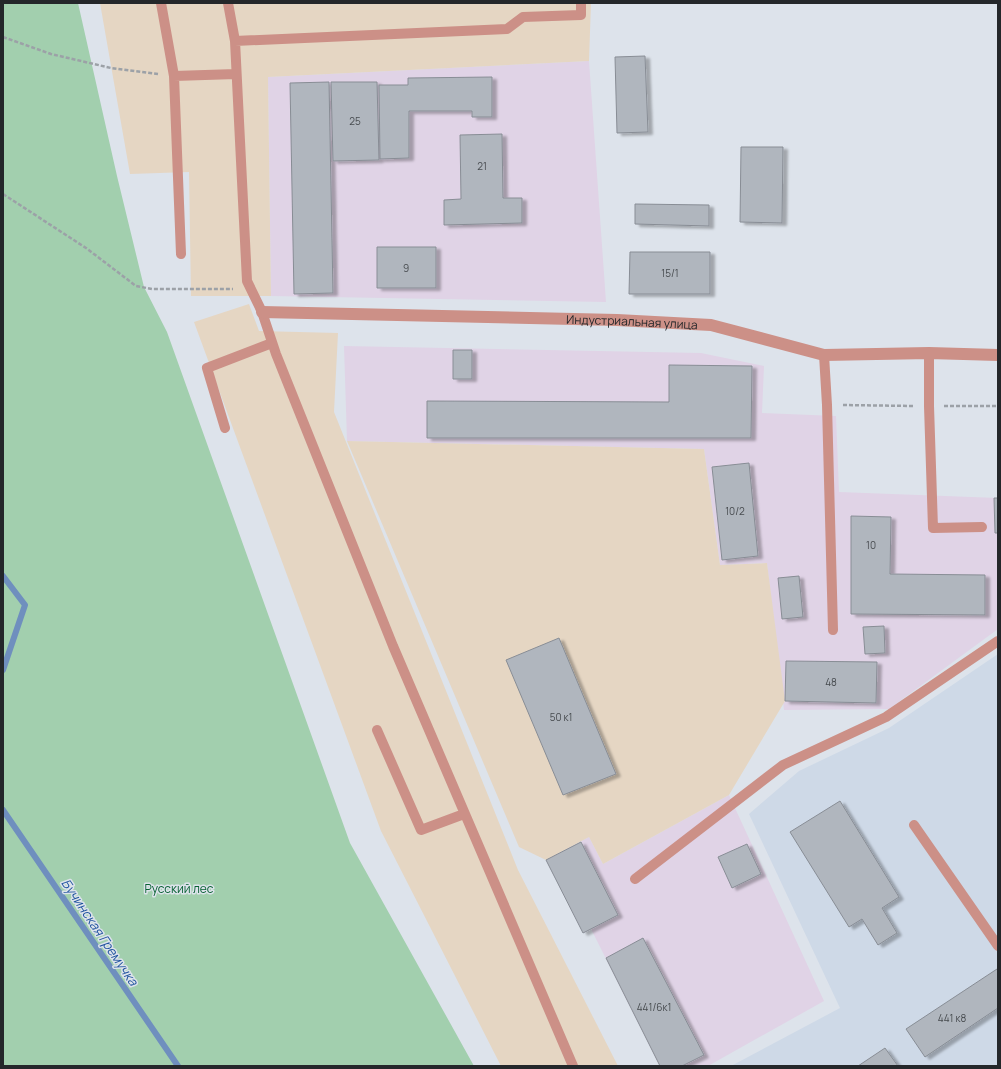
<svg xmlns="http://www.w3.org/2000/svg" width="1001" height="1069" viewBox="0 0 1001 1069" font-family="Manrope,sans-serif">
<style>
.commercial{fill:#e0d3e6}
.industrial{fill:#e5d6c3}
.built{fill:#ced9e7}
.green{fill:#a2cfae}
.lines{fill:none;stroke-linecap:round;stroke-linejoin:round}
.stream{stroke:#6f8fbe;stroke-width:6}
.building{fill:#b0b6be;stroke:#888d95;filter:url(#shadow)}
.path{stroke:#9ca1a7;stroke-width:2.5;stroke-dasharray:4 2;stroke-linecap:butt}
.lane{stroke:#cc9087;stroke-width:10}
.street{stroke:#cc9087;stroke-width:12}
.labels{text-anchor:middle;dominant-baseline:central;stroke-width:3;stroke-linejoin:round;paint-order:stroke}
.number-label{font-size:10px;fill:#474b4f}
.street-label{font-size:12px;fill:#24272a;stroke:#dde3eb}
.park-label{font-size:12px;fill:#086233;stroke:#dde3eb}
.water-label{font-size:13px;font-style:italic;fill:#1e529e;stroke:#dde3eb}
</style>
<defs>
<filter id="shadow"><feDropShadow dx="4.5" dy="2.5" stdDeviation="1" flood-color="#0004"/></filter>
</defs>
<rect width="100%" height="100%" fill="#dde3eb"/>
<path class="commercial" d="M589,61L606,302L271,296L268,77Z
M344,346L701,353L764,366L762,413L836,416L839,492L998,498V629L889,709L784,710L767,563L720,565L704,449L347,441Z
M729,795L824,1001L708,1066H660L591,929L583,933L546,860L589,837L603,864Z"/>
<path class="industrial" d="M100,3H591L589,61L268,77L271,296H191L189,172L130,174Z
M249,304L259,331L338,333L334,412L518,870L618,1066H501L381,831L194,322Z
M347,441L704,449L720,565L767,563L785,701L729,795L603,864L589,837L546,860L519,847Z"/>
<path class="built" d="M998,654V1066H731L840,1008L749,814L799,771L889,728Z"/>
<path class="green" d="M3,3H78L117,176L144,287L167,332L350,843L474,1066H3Z"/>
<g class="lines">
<path class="stream" d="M3,576L25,605L3,670
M3,810L178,1066"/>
</g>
<path class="building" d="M645,56L648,132L617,133L615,57Z
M492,77V117H472V111H409V158L380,159L379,85H408V78Z
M329,82L333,293L294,294L290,83Z
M331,82H377L379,160L333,161Z
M502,134L503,198H522V223L444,225V200L461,199L460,135Z
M741,147H783L782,223L740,222Z
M635,204L709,205V226L635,224Z
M377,247H436V288H377Z
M630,252H710V294H629Z
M453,350H472V379H453Z
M669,365L752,366L751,438H427V401L669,402Z
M749,463L758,556L722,560L712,467Z
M994,498H998V533H995Z
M851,516L891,517L890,574L985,575V615L851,614Z
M799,576L803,617L782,619L778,578Z
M884,626L885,653L865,654L863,627Z
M559,638L616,774L563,795L506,660Z
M786,661L877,662L876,703L785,701Z
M840,801L899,897L882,908L897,933L878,945L862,919L849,927L790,832Z
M581,842L618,915L583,933L546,860Z
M747,844L761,874L732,888L718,857Z
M643,938L704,1055L682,1066H660L606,958Z
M997,969L998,971V1008L925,1057L906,1029Z
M885,1048L898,1066H858Z"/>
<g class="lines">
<path class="path" d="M3,37L51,54L111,68L158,74
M3,194L86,248L136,286L152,289H233
M843,405L914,406
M944,406H998"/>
<path class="lane" d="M161,3L174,76L181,254
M228,3L235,41L247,281L262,312L276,354L393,646L573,1066
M235,41L507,29L523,17L581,15V3
M174,76L236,74
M929,353V406L933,528L982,527
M824,355L827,405L833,630
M225,428L207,368L272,343
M377,730L421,830L464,814
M914,825L998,946
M635,879L783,765L886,717L998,641"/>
<path class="street" id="s1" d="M262,312L617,320L711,325L824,355L929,353L998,355"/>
</g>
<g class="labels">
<g class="number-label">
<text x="355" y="121">25</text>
<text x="482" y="166">21</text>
<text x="406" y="268">9</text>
<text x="670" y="273">15/1</text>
<text x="735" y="511">10/2</text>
<text x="871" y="545">10</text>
<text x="831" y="682">48</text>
<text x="561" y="717">50 к1</text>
<text x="654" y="1007">441/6к1</text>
<text x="952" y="1018">441 к8</text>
</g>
<g class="street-label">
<text stroke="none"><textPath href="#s1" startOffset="370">Индустриальная улица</textPath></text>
</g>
<g class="park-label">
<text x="179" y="888">Русский лес</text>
</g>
<g class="water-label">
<text transform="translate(100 932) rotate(56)">Бучинская Гремучка</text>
</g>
</g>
<rect width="1001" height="1069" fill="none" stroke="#24272a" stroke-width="8"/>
</svg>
